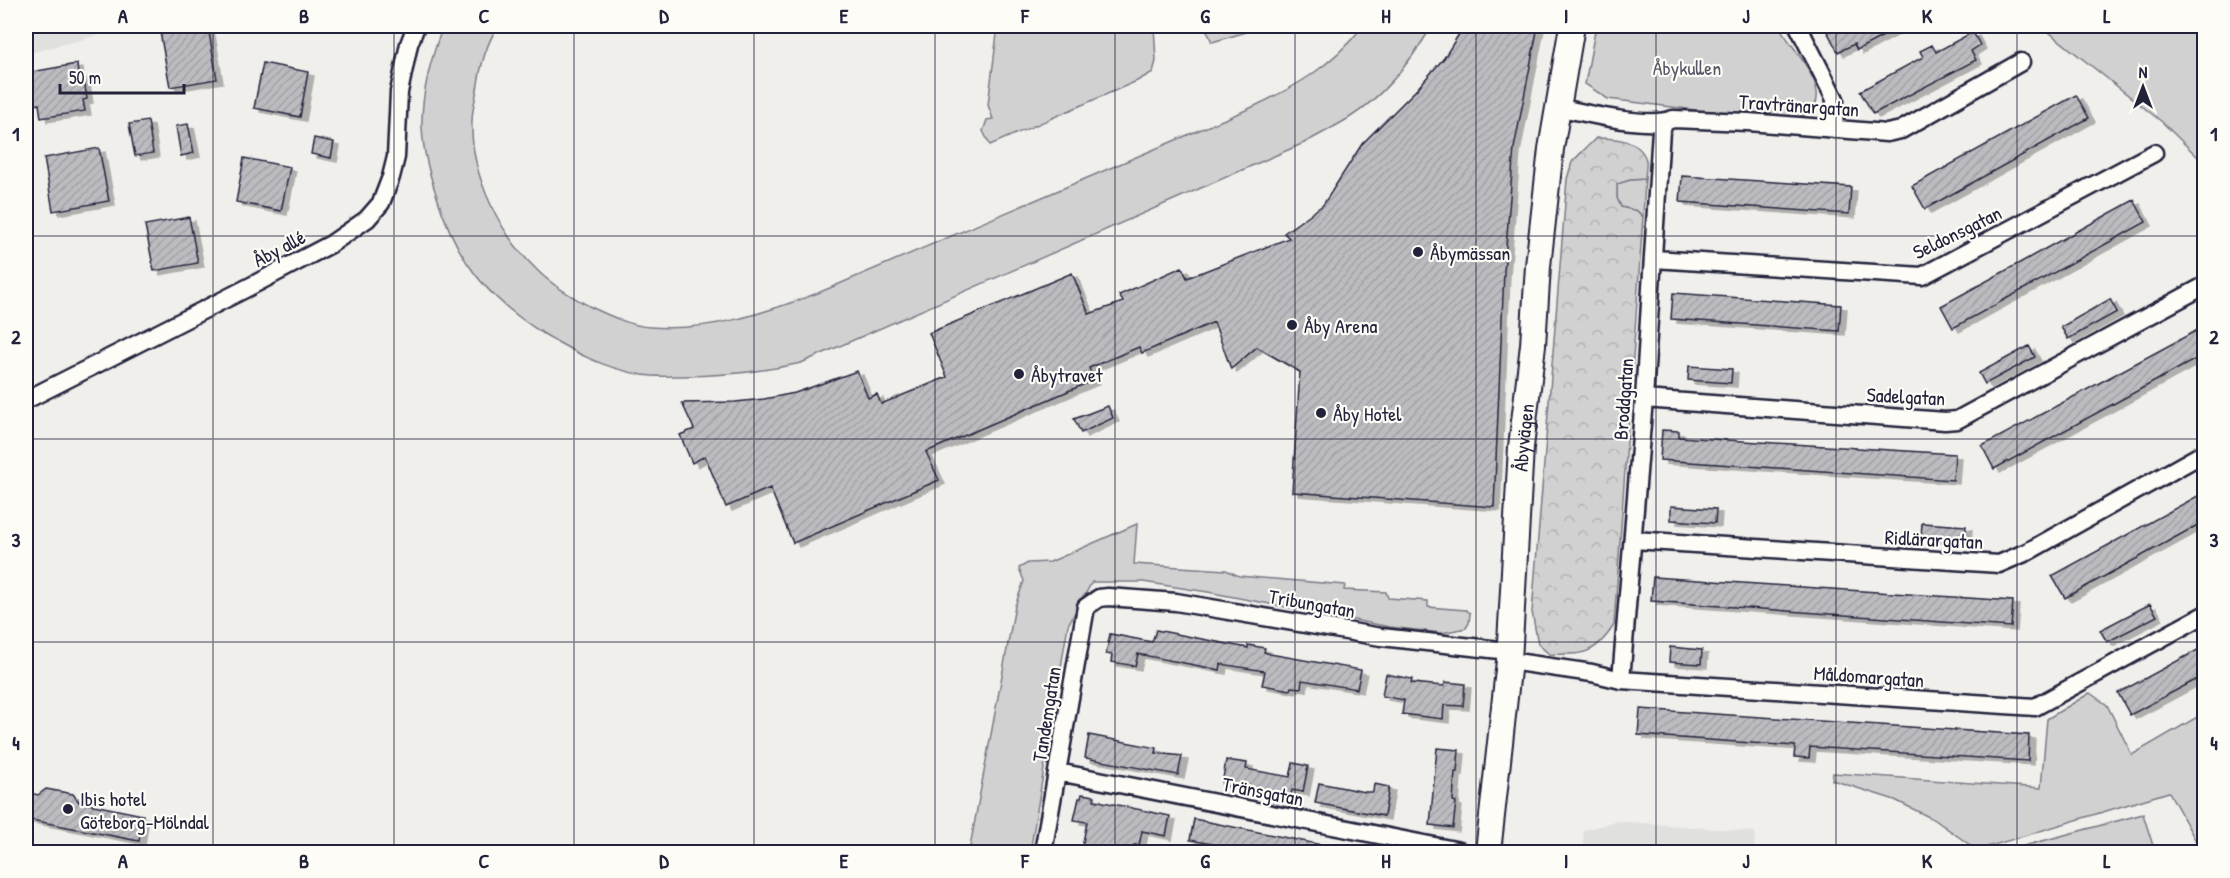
<svg xmlns="http://www.w3.org/2000/svg" width="2230" height="878" viewBox="0 0 2230 878" font-family="'Patrick Hand',sans-serif">
<style>
.built{fill:#e0e0df}
.green{fill:#d2d1d1;stroke:#7a7a86;stroke-width:1.5}
.forest{fill:url(#forest-crowns);stroke:#7a7a86;stroke-width:1.5}
.building{fill:url(#building-hatch);stroke:#22223b;stroke-width:1.5;filter:url(#shadow)}
.lines{fill:none;stroke-linecap:round;stroke-linejoin:round}
.street-casing{stroke:#22223b;stroke-width:21}
.secondary-casing{stroke:#22223b;stroke-width:28}
.street{stroke:#fdfcf7;stroke-width:16}
.secondary{stroke:#fdfcf7;stroke-width:24}
.grid{fill:none;stroke:#22223b;stroke-width:1.5;stroke-opacity:0.55}
.poi-dot{fill:#22223b;stroke:#fdfcf7;stroke-width:2}
.labels{text-anchor:middle;dominant-baseline:central;stroke-width:4.5;stroke-linejoin:round;paint-order:stroke}
.park-label{font-size:20px;fill:#575768;stroke:#fdfcf7}
.street-label{font-size:20px;fill:#22223b;stroke:#fdfcf7}
.poi-label{font-size:20px;fill:#22223b;stroke:#fdfcf7;text-anchor:start}
.neatline{fill:none;stroke:#22223b;stroke-width:2}
.grid-label{font-size:20px;text-anchor:middle;font-weight:bold;fill:#22223b}
</style>
<defs>
<pattern id="forest-crowns" width="20" height="18" patternUnits="userSpaceOnUse" patternTransform="scale(1.5)"><rect width="20" height="18" fill="#d2d1d1"/><path d="M2 6a3 3 0 1 1 6 0M12 15a3 3 0 1 1 6 0" fill="none" stroke="#b4b3b4"/></pattern>
<pattern id="building-hatch" width="6" height="6" patternUnits="userSpaceOnUse" patternTransform="scale(1.5)"><rect width="6" height="6" fill="#bcbcc0"/><path d="M-1 1l2-2M0 6l6-6M5 7l2-2" fill="none" stroke="#a1a1a6"/></pattern>
<filter id="shadow"><feDropShadow dx="6" dy="4" stdDeviation="0" flood-color="#0004"/></filter>
</defs>
<rect width="100%" height="100%" fill="#f0efec"/>
<filter id="ink" filterUnits="userSpaceOnUse"><feTurbulence type="fractalNoise" baseFrequency=".0167" numOctaves="2"/><feDisplacementMap in="SourceGraphic" scale="12" xChannelSelector="R" yChannelSelector="G"/><feConvolveMatrix kernelMatrix="1 2 1 2 8 2 1 2 1" color-interpolation-filters="sRGB"/></filter>
<g filter="url(#ink)">
<path class="built" d="M26,26H135L26,54Z
M1617,821L1755,832L1754,852H1582L1584,830Z"/>
<path class="green" d="M443,26H498C486,44 480,68 477,90C475,100 472,111 472,121C470,175 500,235 538,271C553,286 572,297 591,307C608,315 631,326 650,327C709,332 764,313 818,293L1246,110C1294,88 1330,68 1363,26H1432C1411,61 1384,96 1349,118C1334,127 1319,135 1304,143L801,363C761,372 721,376 680,376C668,376 655,377 643,375C604,368 577,354 544,334C485,297 456,259 436,194C429,172 423,151 422,127C421,92 431,58 443,26Z
M998,26H1154L1156,61L1153,72L1137,81L990,145L983,131L987,120L993,119L988,105Z
M1205,26H1258L1243,33L1212,42Z
M1596,26H1779C1789,45 1836,92 1809,112C1806,115 1800,116 1796,118L1696,110L1608,99L1585,84Z
M2044,26H2204V163L2162,122L2045,29Z
M1645,179L1643,217L1637,211L1621,207L1617,198V184L1630,180Z
M1137,524L1134,564L1226,570L1239,576L1345,585L1344,590L1386,592L1388,598L1428,601V607L1466,610L1470,613L1469,623L1466,628L1442,633L1390,627L1208,592L1143,582H1092L1068,625L1030,852H969L1015,606L1024,581L1019,568L1028,563L1050,562Z
M2090,693L2107,705L2132,755L2204,713V839L2197,843L2169,792L1977,850L1935,820L1895,800L1832,780L1833,773L2041,788L2047,719Z
M2143,814L2155,852H2005V851Z"/>
<path class="forest" d="M1596,138C1614,138 1640,139 1646,160C1647,165 1645,174 1645,179L1630,180L1617,184V198L1621,207L1637,211L1643,217L1614,625C1595,655 1583,655 1549,654L1538,644L1532,612L1567,179L1572,162Z"/>
<path class="building" d="M196,26H208L217,79L170,87L160,32Z
M1464,26H1538L1514,148L1504,272L1494,507L1292,492L1300,372L1257,347L1231,369L1214,322L1142,353L1139,347L1089,368L1094,380L926,452L939,480L793,543L770,488L726,507L705,456L692,463L680,435L694,429L682,403L735,402L764,399L795,393L857,371L868,398L877,394L881,404L947,377L929,333L1072,273L1089,314L1123,302L1119,295L1182,267L1187,278L1289,238L1284,233L1323,205L1362,144L1416,90L1444,58Z
M1833,26H1902L1857,50L1854,44L1838,52L1826,29Z
M1973,32L1980,45L1971,51L1976,60L1873,114L1860,91L1923,57L1920,51L1932,45L1936,52Z
M263,63L308,72L300,117L254,108Z
M77,64L78,75L83,74L87,99L83,100L85,111L41,118L39,104L34,105L31,88L34,87L31,72Z
M2076,95L2089,118L1925,209L1912,186Z
M148,121L153,153L135,156L129,124Z
M188,124L194,153L181,156L176,126Z
M314,138L334,142L331,158L311,154Z
M99,148L109,201L53,211L44,158Z
M244,158L290,167L281,211L236,202Z
M1682,176L1851,187L1849,214L1680,202Z
M2134,200L2146,222L1953,328L1941,306Z
M189,217L198,263L154,271L145,225Z
M1673,293L1841,305L1839,331L1671,319Z
M2110,299L2117,312L2068,339L2061,327Z
M2205,326V354L1994,469L1982,446Z
M2029,346L2035,357L1985,384L1979,373Z
M1689,366L1732,369L1731,383L1688,380Z
M1108,406L1113,418L1081,433L1074,419Z
M1662,430L1679,431V437L1955,454L1953,480L1660,460Z
M2205,492V521L2065,598L2052,576Z
M1671,506L1716,509L1715,523L1671,520Z
M1922,523L1966,526L1965,541L1921,538Z
M1653,577L2013,601L2011,627L1651,601Z
M2150,604L2157,616L2107,642L2100,630Z
M1156,630L1248,648V645L1265,648L1264,652L1270,654L1361,670L1357,689L1302,680L1301,688L1291,687L1290,690L1262,685L1265,671L1221,664L1220,670L1138,654L1135,666L1111,662L1112,655L1106,654L1110,634L1152,642Z
M2205,646V675L2130,715L2118,693Z
M1670,647L1702,650L1701,664L1669,662Z
M1386,674L1412,679L1411,683L1444,686L1445,682L1465,684L1463,706L1444,705L1443,719L1402,714L1404,700L1382,696Z
M1640,709L2029,735L2028,761L1810,747L1809,758L1794,757L1795,746L1638,735Z
M1089,735L1157,748L1156,753L1182,756L1178,775L1085,758Z
M1437,748L1459,750L1457,772H1455L1453,801L1456,802L1453,828L1430,825Z
M1226,760L1247,763L1246,769L1290,777L1293,763L1308,766L1303,792L1292,790L1290,798L1222,785Z
M1319,783L1365,792H1373L1374,784L1389,787L1384,816L1315,803Z
M46,789L73,794L79,802L143,815L139,841L26,819V792L38,795Z
M1082,794L1095,796L1094,800L1170,816L1166,836L1142,831L1139,846L1134,845L1133,852H1081L1087,822L1074,820L1079,798H1081Z
M1194,819L1327,846L1326,852H1255L1190,840Z"/>
<g class="lines">
<g class="street-casing">
<path id="street" d="M1798,26L1835,99L1834,129
M1557,107C1584,113 1649,129 1673,119L1748,122L1887,133L1901,130L2021,62
M1654,259L1922,276L2154,153
M1644,399L1945,421L1957,420L2204,286
M26,400L249,287L331,244L367,219L381,203L391,177L396,157L399,92L409,44L416,26
M1634,540L1999,564L2027,552L2204,453
M1509,661L1592,673L1621,680L2035,707L2204,615
M1621,680L1644,399L1661,130L1665,122
M1058,772L1460,851
M1043,852L1086,607L1099,598L1108,597L1176,602L1381,637L1509,651"/>
</g>
<g class="secondary-casing">
<g id="secondary">
<path id="s1" d="M1488,852L1509,661L1521,447L1533,345L1538,266L1551,149L1572,26"/>
</g>
</g>
<use href="#street" class="street"/>
<use href="#secondary" class="secondary"/>
</g>
</g>
<path class="grid" d="M213,26V852M394,26V852M574,26V852M754,26V852M935,26V852M1115,26V852M1295,26V852M1476,26V852M1656,26V852M1836,26V852M2017,26V852M26,236H2204M26,439H2204M26,642H2204"/>
<g class="poi-dot">
<circle cx="1418" cy="252" r="6"/>
<circle cx="1292" cy="325" r="6"/>
<circle cx="1019" cy="374" r="6"/>
<circle cx="1321" cy="413" r="6"/>
<circle cx="68" cy="809" r="6"/>
</g>
<g class="labels">
<g class="park-label">
<text x="1687" y="67">Åbykullen</text>
</g>
<g class="street-label">
<text transform="translate(1799 105) rotate(4)">Travtränargatan</text>
<text transform="translate(1957 232) rotate(-26)">Seldonsgatan</text>
<text transform="translate(279 248) rotate(-28)">Åby allé</text>
<text transform="translate(1906 396) rotate(3)">Sadelgatan</text>
<text transform="translate(1623 399) rotate(-86)">Broddgatan</text>
<text stroke="none"><textPath href="#s1" startOffset="416">Åbyvägen</textPath></text>
<text transform="translate(1934 539) rotate(3)">Ridlärargatan</text>
<text transform="translate(1312 603) rotate(10)">Tribungatan</text>
<text transform="translate(1869 676) rotate(4)">Måldomargatan</text>
<text transform="translate(1046 714) rotate(-81)">Tandemgatan</text>
<text transform="translate(1263 791) rotate(11)">Tränsgatan</text>
</g>
<g class="poi-label">
<text x="1430" y="252">Åbymässan</text>
<text x="1304" y="325">Åby Arena</text>
<text x="1031" y="374">Åbytravet</text>
<text x="1333" y="413">Åby Hotel</text>
<text x="80" y="798">Ibis hotel<tspan x="80" dy="23">Göteborg-Mölndal</tspan></text>
</g>
</g>
<rect width="2230" height="878" fill="none" stroke="#fdfcf7" stroke-width="66"/>
<g transform="translate(2143 87)" stroke="#fdfcf7" stroke-width="4.5" paint-order="stroke">
<path d="M0-4.5L10 22L0 15L-10 22Z" fill="#22223b"/>
<text y="-9" font-size="16" font-weight="bold" text-anchor="middle" fill="#22223b">N</text>
</g>
<path d="M60 84v9h124v-9" fill="none" stroke="#22223b" stroke-width="3"/>
<text x="69" y="84" font-size="18" fill="#22223b" stroke="#fdfcf7" stroke-width="4.5" paint-order="stroke">50 m</text>
<rect x="33" y="33" width="2164" height="812" class="neatline"/>
<g class="grid-label">
<text x="123" y="23">A</text>
<text x="304" y="23">B</text>
<text x="484" y="23">C</text>
<text x="664" y="23">D</text>
<text x="844" y="23">E</text>
<text x="1025" y="23">F</text>
<text x="1205" y="23">G</text>
<text x="1386" y="23">H</text>
<text x="1566" y="23">I</text>
<text x="1746" y="23">J</text>
<text x="1927" y="23">K</text>
<text x="2107" y="23">L</text>
<text x="16" y="141">1</text>
<text x="2214" y="141">1</text>
<text x="16" y="344">2</text>
<text x="2214" y="344">2</text>
<text x="16" y="547">3</text>
<text x="2214" y="547">3</text>
<text x="16" y="750">4</text>
<text x="2214" y="750">4</text>
<text x="123" y="868">A</text>
<text x="304" y="868">B</text>
<text x="484" y="868">C</text>
<text x="664" y="868">D</text>
<text x="844" y="868">E</text>
<text x="1025" y="868">F</text>
<text x="1205" y="868">G</text>
<text x="1386" y="868">H</text>
<text x="1566" y="868">I</text>
<text x="1746" y="868">J</text>
<text x="1927" y="868">K</text>
<text x="2107" y="868">L</text>
</g>
</svg>
